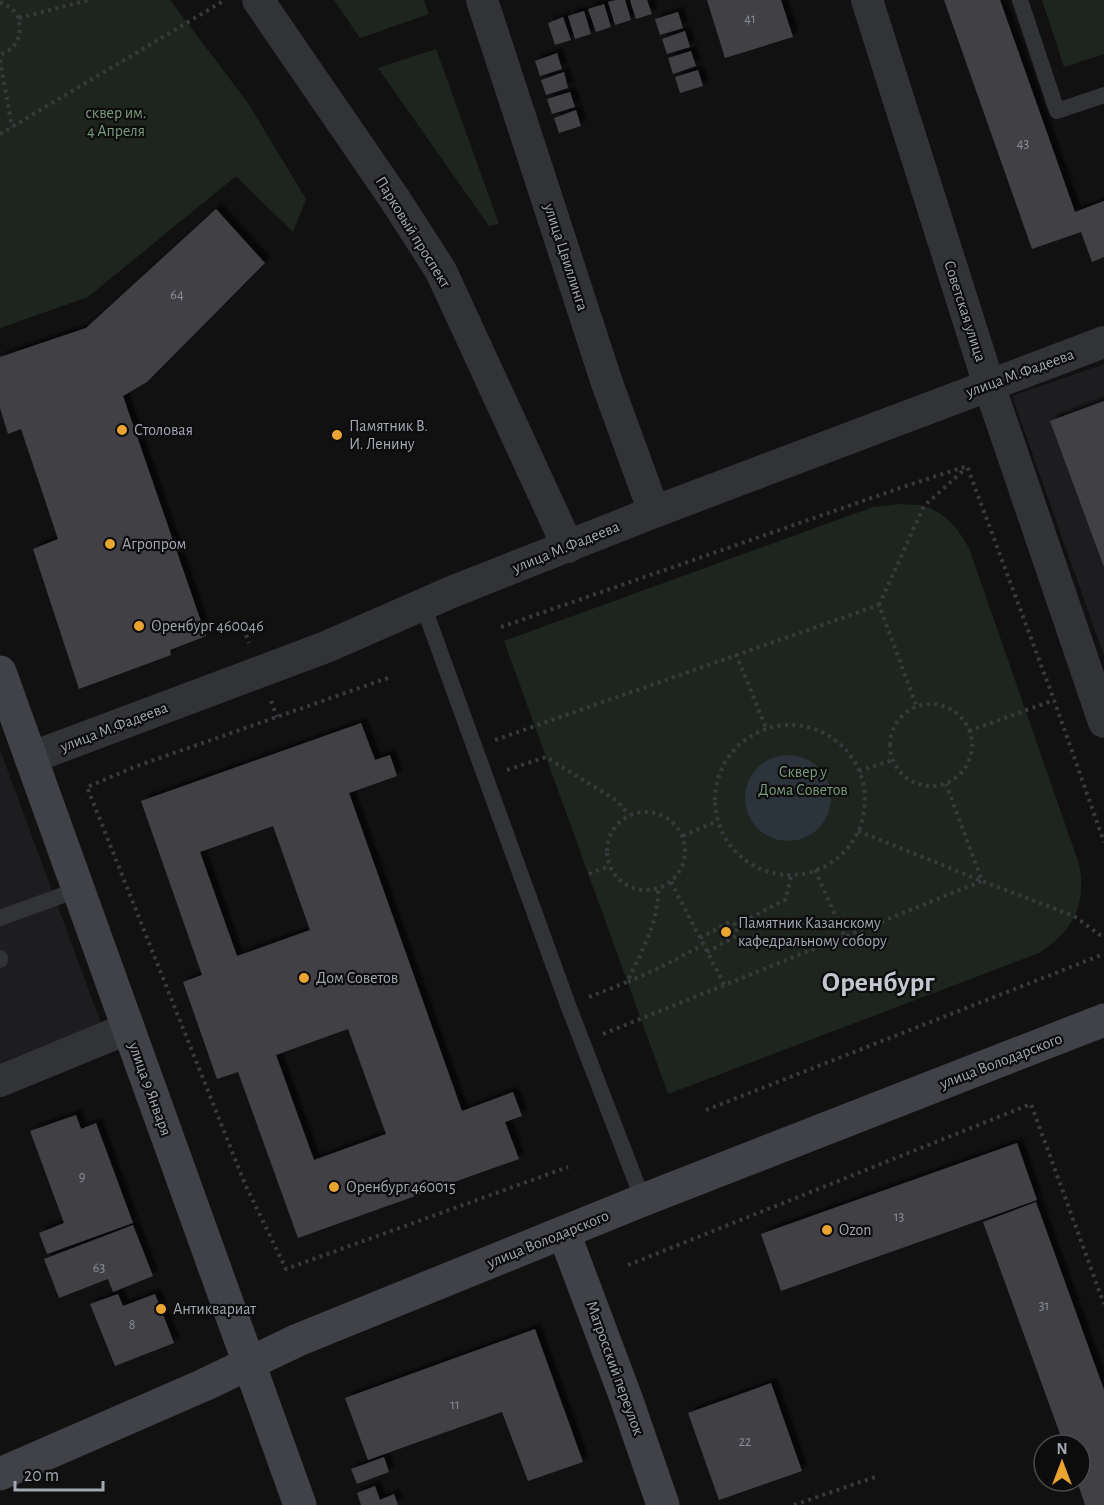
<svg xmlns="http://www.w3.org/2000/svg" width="1104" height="1505" viewBox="0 0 1104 1505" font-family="'Alegreya Sans',sans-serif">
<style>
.built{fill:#1d1d1f}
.green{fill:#1e251e}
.water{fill:#2b343a}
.building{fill:#404145;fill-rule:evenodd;filter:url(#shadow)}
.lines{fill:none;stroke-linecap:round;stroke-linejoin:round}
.path{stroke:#383a3e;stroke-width:4;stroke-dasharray:3 4.5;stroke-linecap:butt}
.lane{stroke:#323337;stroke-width:16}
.street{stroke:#323337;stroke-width:32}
.secondary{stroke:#404247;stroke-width:33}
.poi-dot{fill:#eaa431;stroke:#0c0c0d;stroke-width:2}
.labels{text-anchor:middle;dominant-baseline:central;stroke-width:4.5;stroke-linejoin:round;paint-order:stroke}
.number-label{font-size:14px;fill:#8a8e98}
.park-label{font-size:16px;fill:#7a9d7b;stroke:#0c0c0d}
.street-label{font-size:16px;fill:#a3a8b3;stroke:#0c0c0d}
.poi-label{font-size:16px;fill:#a3a8b3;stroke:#0c0c0d;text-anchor:start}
.town-label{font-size:28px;font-weight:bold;fill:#c4c7cf;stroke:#0c0c0d}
</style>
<defs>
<filter id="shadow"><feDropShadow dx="5.5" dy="-5.5" stdDeviation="1.5" flood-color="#0009"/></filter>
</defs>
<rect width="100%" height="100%" fill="#111112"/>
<path class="built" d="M1104,364V656L1012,396Z
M0,750L101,1023L0,1063Z"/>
<path class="green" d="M0,0H170L248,103L306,199L293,232L236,176L88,297L0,328Z
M334,0H424L429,14L360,38Z
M1042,0H1104V54L1064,67Z
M436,49L499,224L489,226L378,68Z
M900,504C908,505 917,504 924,506C945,512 959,530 969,548L1079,864C1087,906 1073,930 1039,953L668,1094L504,641L873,507Z"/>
<path class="water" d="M745 798a43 43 0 1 1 86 0a43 43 0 1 1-86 0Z"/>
<path class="building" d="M616,0H625L631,20L615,25L608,2Z
M630,0H647L652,14L636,19Z
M707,0H781L793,37L725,58Z
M944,0H1000L1075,212L1104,201V257L1092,262L1081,232L1032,249Z
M604,4L611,27L596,32L588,9Z
M584,11L591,34L575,39L568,16Z
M678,12L683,28L660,35L655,19Z
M563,17L571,40L555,45L548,23Z
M685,31L690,47L667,54L662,39Z
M691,51L696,66L673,74L668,58Z
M557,53L562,69L540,76L535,61Z
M698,70L703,86L680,93L675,77Z
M564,72L568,88L546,95L541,80Z
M570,92L575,107L552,114L547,99Z
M576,110L581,126L559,133L554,118Z
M216,209L265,263L147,382L123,396L206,636L170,650L171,655L79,689L33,549L58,539L21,429L8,434L0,408V357L86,328Z
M1104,401V567L1050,421Z
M361,723L375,760L390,755L397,776L349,793L462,1111L513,1092L522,1116L505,1122L519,1159L298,1238L238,1072L217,1079L183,982L202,975L141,801ZM273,826L310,930L237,956L200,852ZM348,1029L386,1134L314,1160L276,1055Z
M76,1115L81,1129L96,1123L133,1223L47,1254L39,1233L64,1223L30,1131Z
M1017,1143L1037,1200L781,1291L761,1234Z
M1036,1202L1104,1390V1505H1085L1077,1481H1080V1445H1064L983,1222Z
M133,1225L153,1276L113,1292L108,1279L59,1298L44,1259Z
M118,1294L123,1306L155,1294L174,1343L115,1366L90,1304Z
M535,1329L583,1462L528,1481L502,1412L368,1460L345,1398Z
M771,1383L802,1471L719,1500L688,1413Z
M384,1457L389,1472L357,1484L351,1469Z
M375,1486L380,1500L394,1494L398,1505H361L357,1493Z"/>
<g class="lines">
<path class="path" d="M0,2L12,8L19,18L20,35L13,48L0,55
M19,18L89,0
M0,60L12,127
M0,134L225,0
M879,605L924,506L965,469
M501,627L900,488L967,466L1054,700L1104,842
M246,635L249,643
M736,654L766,728
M388,678L137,766L87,787L245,1184L286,1269L568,1167
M271,701L277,717
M890 745a41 41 0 1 1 82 0a41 41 0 1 1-82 0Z
M715 800a75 75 0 1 1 150 0a75 75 0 1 1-150 0Z
M969,731L1054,700
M495,740L879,605L917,707
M507,770L546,757L617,801L629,815
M859,771L893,760
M607 851a39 39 0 1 1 78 0a39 39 0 1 1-78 0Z
M858,831L982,881L1074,916L1104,938
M683,836L717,821
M815,870L845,937
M589,874L609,866
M671,882L725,986
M737,925L786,899L791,875
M700,938L729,922L737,925
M707,952L736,936L737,925
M628,982L659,968L703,945
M589,997L627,982C641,953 659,921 658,889
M603,1034L982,881L946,784
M706,1110L1104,954
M628,1265L1031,1104L1104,1304
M794,1505L875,1477"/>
<path class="lane" d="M1020,0L1057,111L1104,95
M423,605L568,1005L643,1200
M0,918L77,890
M0,958V960"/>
<path class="street" d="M258,0L394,198L441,271L568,547
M482,0L607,383L654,512
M867,0L989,385L1104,722
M30,758L326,647L454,591L654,512L1104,342
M0,1081L129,1028"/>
<path class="secondary" d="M0,672L300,1505
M564,1233L626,1398L663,1505
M0,1474L204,1385L298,1340L643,1200L1104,1020"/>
</g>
<g class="poi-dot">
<circle cx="122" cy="430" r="6"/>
<circle cx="337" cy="435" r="6"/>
<circle cx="110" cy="544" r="6"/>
<circle cx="139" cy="626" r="6"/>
<circle cx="726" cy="932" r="6"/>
<circle cx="304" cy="978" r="6"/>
<circle cx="334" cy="1187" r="6"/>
<circle cx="827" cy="1230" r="6"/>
<circle cx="161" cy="1309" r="6"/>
</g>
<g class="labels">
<g class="number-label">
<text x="750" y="19">41</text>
<text x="1023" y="144">43</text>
<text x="177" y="295">64</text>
<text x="82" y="1177">9</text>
<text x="899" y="1217">13</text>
<text x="99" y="1268">63</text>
<text x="1044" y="1306">31</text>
<text x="132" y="1325">8</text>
<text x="455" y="1405">11</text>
<text x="745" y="1442">22</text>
</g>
<g class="park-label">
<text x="116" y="113">сквер им.<tspan x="116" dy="18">4 Апреля</tspan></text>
<text x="803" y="772">Сквер у<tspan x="803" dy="18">Дома Советов</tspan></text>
</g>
<g class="street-label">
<text transform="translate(413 232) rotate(58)">Парковый проспект</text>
<text transform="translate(566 257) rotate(72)">улица Цвиллинга</text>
<text transform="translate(965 311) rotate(72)">Советская улица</text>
<text transform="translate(1020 373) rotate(-20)">улица М.Фадеева</text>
<text transform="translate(566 547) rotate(-22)">улица М.Фадеева</text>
<text transform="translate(114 727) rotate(-21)">улица М.Фадеева</text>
<text transform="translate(1001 1061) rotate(-21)">улица Володарского</text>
<text transform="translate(150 1089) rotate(70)">улица 9 Января</text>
<text transform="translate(548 1239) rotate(-22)">улица Володарского</text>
<text transform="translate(615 1368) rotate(70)">Матросский переулок</text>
</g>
<g class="poi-label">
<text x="349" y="426">Памятник В.<tspan x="349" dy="18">И. Ленину</tspan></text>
<text x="134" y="430">Столовая</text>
<text x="122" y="544">Агропром</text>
<text x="151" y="626">Оренбург 460046</text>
<text x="738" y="923">Памятник Казанскому<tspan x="738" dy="18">кафедральному собору</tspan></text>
<text x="316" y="978">Дом Советов</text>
<text x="346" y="1187">Оренбург 460015</text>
<text x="839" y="1230">Ozon</text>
<text x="173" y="1309">Антиквариат</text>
</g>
<g class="town-label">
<text x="878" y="983">Оренбург</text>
</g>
</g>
<g transform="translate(1062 1463)"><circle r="28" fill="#0c0c0d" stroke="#484a4f" stroke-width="1.5"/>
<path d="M0-4.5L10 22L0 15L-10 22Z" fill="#eaa431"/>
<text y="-9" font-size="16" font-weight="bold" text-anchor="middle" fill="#a3a8b3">N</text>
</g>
<path d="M15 1481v9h88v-9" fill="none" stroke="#a3a8b3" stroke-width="3"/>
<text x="24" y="1481" font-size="18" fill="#a3a8b3" stroke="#0c0c0d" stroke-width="4.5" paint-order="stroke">20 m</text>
</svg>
